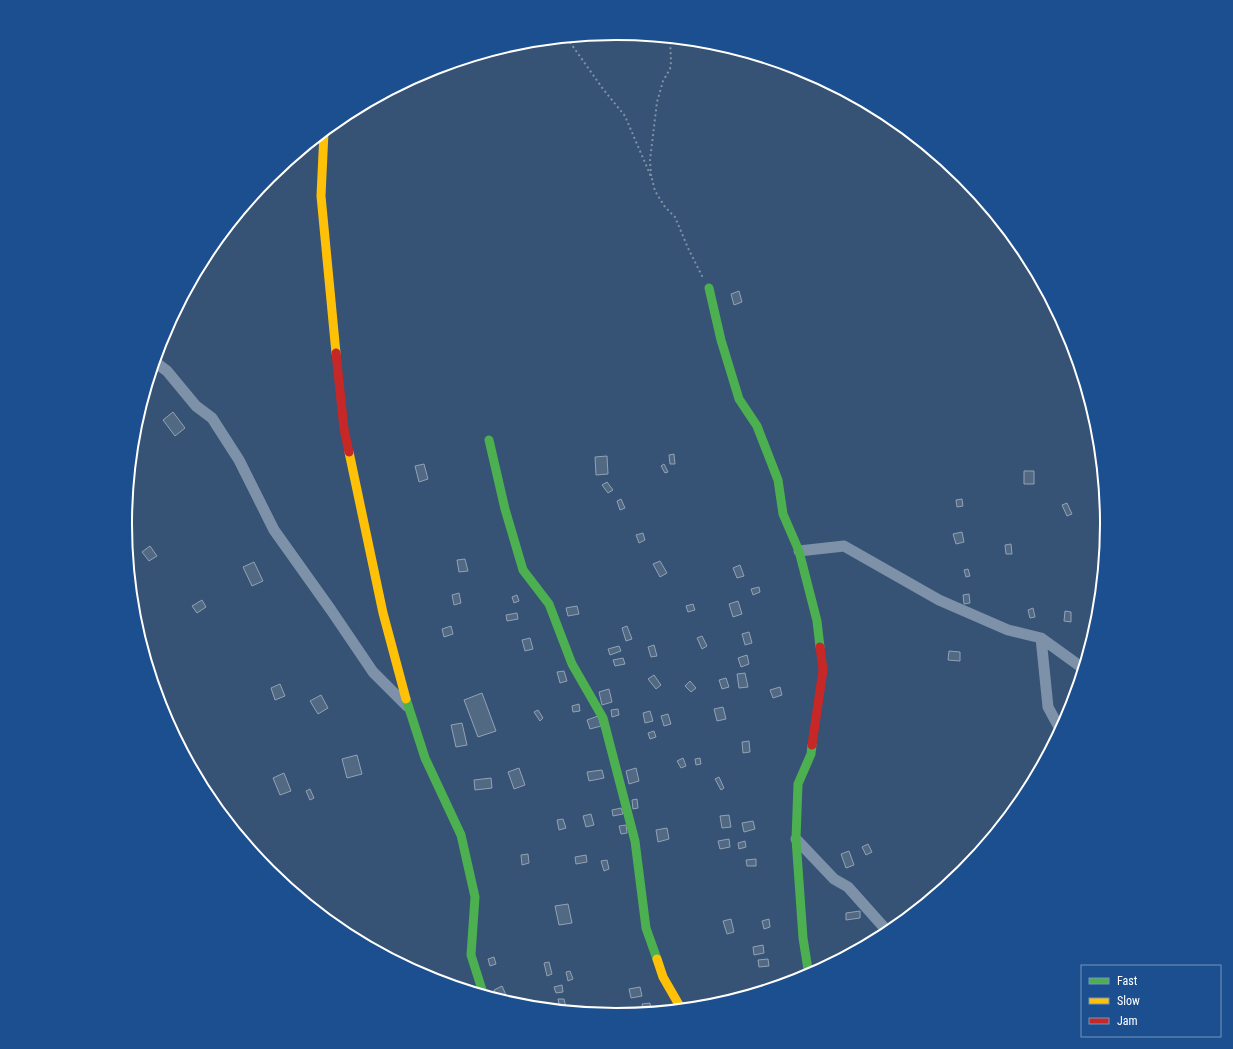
<svg xmlns="http://www.w3.org/2000/svg" width="1233" height="1049" viewBox="0 0 1233 1049" font-family="'Roboto Condensed',sans-serif">
<style>
.building{fill:#526984;stroke:#92a2b6}
.lines{fill:none;stroke-linecap:round;stroke-linejoin:round}
.path{stroke:#7d92a8;stroke-width:2;stroke-dasharray:2 3;stroke-linecap:butt}
.street{stroke:#7d92a8;stroke-width:11}
.fast{stroke:#4caf50;stroke-width:9}
.slow{stroke:#ffc107;stroke-width:9}
.jam{stroke:#c62828;stroke-width:9}
.rim{fill:none;stroke:#fff;stroke-width:2}
</style>
<rect width="100%" height="100%" fill="#365274"/>
<path class="building" d="M739,291L742,302L734,305L731,294Z
M173,412L185,428L175,436L163,420Z
M674,454L675,464H670L669,455Z
M607,456L608,474L596,475L595,457Z
M424,464L428,479L419,482L415,466Z
M664,464L668,472L665,473L661,466Z
M1024,471H1034V484H1024Z
M607,482L613,490L608,493L602,485Z
M621,499L625,508L620,510L617,501Z
M962,499L963,506L957,507L956,500Z
M1067,503L1072,514L1067,516L1062,505Z
M962,532L964,542L956,544L953,534Z
M643,533L645,540L639,543L636,535Z
M1011,544L1012,554H1006L1005,545Z
M150,546L157,556L149,561L142,552Z
M465,559L468,571L459,572L457,560Z
M660,561L667,573L660,577L653,564Z
M254,562L263,581L252,586L243,567Z
M740,565L744,576L737,578L733,568Z
M968,569L970,576L966,577L964,570Z
M759,587L760,592L753,595L751,589Z
M459,593L461,603L454,605L452,595Z
M969,594L970,603L964,604L963,595Z
M517,595L519,601L514,603L512,597Z
M202,600L206,607L197,613L192,606Z
M738,601L742,614L733,617L729,604Z
M693,604L695,610L688,612L686,606Z
M577,606L579,614L568,616L566,608Z
M1033,608L1035,617L1030,618L1028,610Z
M1065,611L1071,612V622L1064,621Z
M517,613L518,619L507,621L506,615Z
M451,626L453,634L444,637L442,629Z
M627,626L632,639L626,641L622,628Z
M749,632L752,643L745,645L742,634Z
M702,636L707,646L702,649L697,638Z
M530,638L533,649L525,651L522,640Z
M654,645L657,656L651,657L648,647Z
M619,646L621,651L610,655L608,649Z
M949,651L960,652V661L948,660Z
M747,655L749,664L741,667L738,658Z
M623,658L625,664L615,666L613,660Z
M564,671L567,681L560,683L557,672Z
M745,673L748,687L739,688L737,674Z
M654,675L661,685L656,689L648,679Z
M726,678L729,687L722,689L719,680Z
M690,681L696,688L691,692L685,686Z
M280,684L285,696L275,700L271,688Z
M780,687L782,695L773,698L770,690Z
M609,689L612,702L602,705L599,692Z
M482,693L496,731L478,737L464,700Z
M321,695L328,708L318,714L310,701Z
M579,704L580,711L573,712L572,706Z
M723,707L726,719L717,721L714,709Z
M618,709L619,715L612,717L611,710Z
M538,710L543,718L540,721L534,712Z
M650,711L653,721L645,723L643,713Z
M668,714L671,724L664,726L661,716Z
M598,716L601,726L590,729L587,720Z
M462,723L467,745L456,747L451,725Z
M654,731L656,737L650,739L648,733Z
M749,741L750,752L743,753L742,742Z
M357,755L362,774L347,778L342,759Z
M683,758L686,766L681,768L677,761Z
M700,758L701,764L696,765L695,759Z
M519,768L525,785L514,789L508,772Z
M636,768L639,781L629,784L626,771Z
M602,770L604,778L589,781L587,772Z
M284,773L291,791L280,795L273,778Z
M719,777L724,788L721,790L715,779Z
M491,778L492,788L475,790L474,780Z
M310,789L314,798L310,800L306,791Z
M637,799L638,808L633,809L632,800Z
M621,808L623,814L613,816L612,810Z
M591,814L594,825L586,827L583,816Z
M729,815L731,827L722,828L720,816Z
M563,819L566,828L559,830L557,820Z
M753,821L755,829L744,832L742,823Z
M626,825L627,833L621,834L619,826Z
M667,828L669,839L658,842L656,830Z
M729,839L730,847L720,849L718,841Z
M745,841L746,847L739,849L738,843Z
M868,844L872,852L866,855L862,847Z
M849,851L854,865L846,868L841,854Z
M528,854L529,863L522,865L521,855Z
M586,855L587,862L576,864L575,857Z
M756,859V866H747L746,860Z
M607,860L609,869L604,871L601,861Z
M568,904L572,923L559,925L555,906Z
M860,911V918L846,920V913Z
M731,919L734,932L727,934L723,921Z
M769,919L770,927L764,929L762,921Z
M763,945L764,953L754,955L753,947Z
M494,957L496,964L490,966L488,959Z
M768,959L769,966L759,967L758,960Z
M549,962L552,974L547,976L544,963Z
M570,971L573,979L568,981L566,972Z
M562,985L563,992L556,993L554,987Z
M502,986L506,995L498,998L494,990Z
M640,987L642,996L631,998L629,989Z
M558,999H564L566,1008L560,1009Z
M650,1003L651,1012L644,1013L642,1004Z"/>
<g class="lines">
<path class="path" d="M567,38L603,89L625,116L652,179L655,191L665,207L675,217L688,248L703,278
M651,176L650,160L657,102L663,81L670,69L671,62L670,38"/>
<path class="street" d="M155,362L167,371L196,406L212,418L239,460L274,530L331,610L373,672L407,706
M799,551L844,546L939,600L1008,630L1041,638L1084,669
M1041,638L1048,707L1061,731
M796,839L834,879L848,887L889,933"/>
<path class="fast" d="M709,288L721,340L739,399L757,426L778,480L783,514L799,551L817,621L820,647
M489,440L505,509L523,570L549,604L572,664L603,718L635,841L646,928L657,959
M406,699L425,758L461,835L475,897L471,955L484,996
M809,976L803,938L796,839L798,784L811,754L812,745"/>
<path class="slow" d="M324,132L321,196L336,353
M349,452L383,613L406,699
M657,959L663,977L682,1010"/>
<path class="jam" d="M336,353L344,429L349,452
M812,745L823,670L820,647"/>
</g>
<path d="M0 0H1233V1049H0ZM132 524a484 484 0 1 1 968 0a484 484 0 1 1-968 0Z" fill="#1b4f8f" fill-rule="evenodd"/>
<path class="rim" d="M132 524a484 484 0 1 1 968 0a484 484 0 1 1-968 0Z"/>
<rect x="1081" y="965" width="140" height="72" fill="#1b4f8f" stroke="#7695bc"/>
<rect x="1089" y="978" width="20" height="6" fill="#4caf50" stroke="#7695bc"/>
<text x="1117" y="985" font-size="12" fill="#ffffff">Fast</text>
<rect x="1089" y="998" width="20" height="6" fill="#ffc107" stroke="#7695bc"/>
<text x="1117" y="1005" font-size="12" fill="#ffffff">Slow</text>
<rect x="1089" y="1018" width="20" height="6" fill="#c62828" stroke="#7695bc"/>
<text x="1117" y="1025" font-size="12" fill="#ffffff">Jam</text>
</svg>
